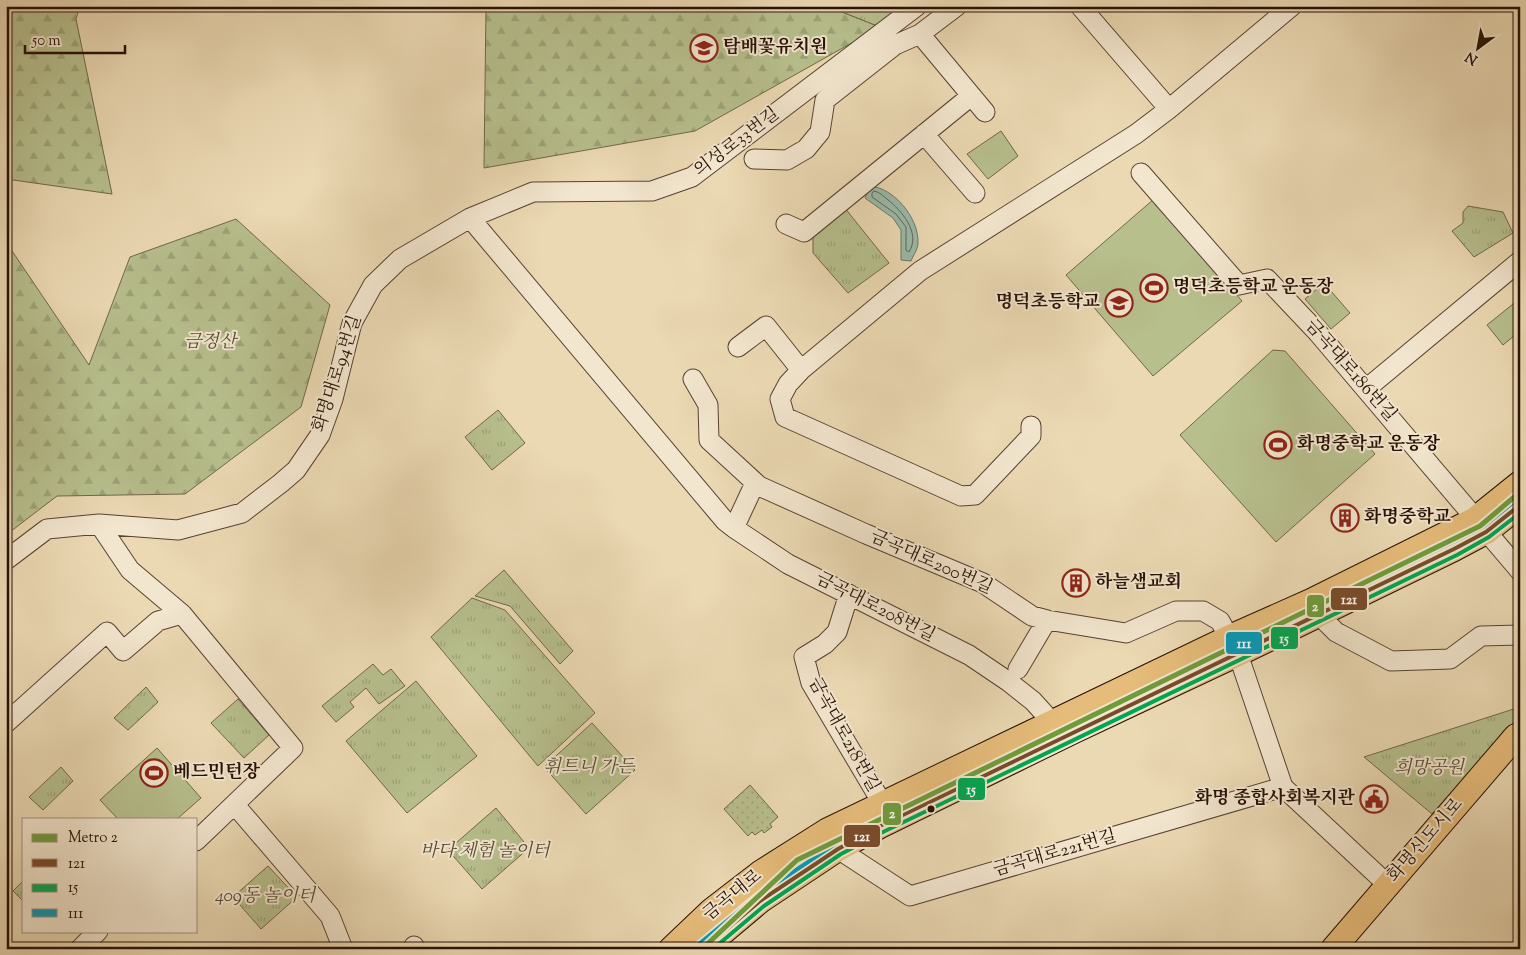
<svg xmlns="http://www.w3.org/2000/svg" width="1526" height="955" viewBox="0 0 1526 955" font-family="'Sorts Mill Goudy','Noto Serif KR',serif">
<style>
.grass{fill:url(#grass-dots);stroke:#6f6849}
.forest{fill:url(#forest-firs);stroke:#6f6849}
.park{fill:url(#park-tufts);stroke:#6f6849}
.pitch{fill:#b7bf8d;stroke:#6f6849}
.water{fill:#99baa9;stroke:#6b7667}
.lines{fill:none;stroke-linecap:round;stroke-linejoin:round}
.shore{stroke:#606557;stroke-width:1}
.minor-casing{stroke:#584230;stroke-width:21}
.major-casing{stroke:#271005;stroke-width:26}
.minor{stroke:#f2e6ce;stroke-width:19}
.major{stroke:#e6bc7a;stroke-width:24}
.bus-1-casing{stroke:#f2e6ce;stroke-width:8}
.bus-2-casing{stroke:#f2e6ce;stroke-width:8}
.bus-3-casing{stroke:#f2e6ce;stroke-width:8}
.bus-1{stroke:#7a4b2a;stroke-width:4}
.bus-2{stroke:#00a651;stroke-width:4}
.bus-3{stroke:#049aba;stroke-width:4}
.metro-1-casing{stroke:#f2e6ce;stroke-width:9}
.metro-1{stroke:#6f9c3b;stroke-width:5}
.bus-dot{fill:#271005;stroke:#f2e6ce;stroke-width:2}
.labels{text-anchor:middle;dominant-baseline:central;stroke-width:4;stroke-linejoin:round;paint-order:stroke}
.poi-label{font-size:18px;font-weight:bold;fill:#271005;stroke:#f2e6ce;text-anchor:start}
.street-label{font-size:18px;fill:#271005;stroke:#f2e6ce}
.park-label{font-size:18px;font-style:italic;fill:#594d35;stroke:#f2e6ce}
.line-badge{stroke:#f2e6ce;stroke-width:2}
.badge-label{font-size:14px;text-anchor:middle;font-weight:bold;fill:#fff}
</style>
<defs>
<pattern id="grass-dots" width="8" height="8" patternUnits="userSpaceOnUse" patternTransform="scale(1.25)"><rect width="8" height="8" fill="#b7bf8d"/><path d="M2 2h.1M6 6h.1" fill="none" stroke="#9da378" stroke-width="1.8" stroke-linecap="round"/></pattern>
<pattern id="forest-firs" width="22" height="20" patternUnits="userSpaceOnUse" patternTransform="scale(1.25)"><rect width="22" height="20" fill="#b7bf8d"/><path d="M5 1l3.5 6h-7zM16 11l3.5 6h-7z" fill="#9da378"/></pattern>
<pattern id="park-tufts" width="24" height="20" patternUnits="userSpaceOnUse" patternTransform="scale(1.25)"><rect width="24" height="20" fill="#b7bf8d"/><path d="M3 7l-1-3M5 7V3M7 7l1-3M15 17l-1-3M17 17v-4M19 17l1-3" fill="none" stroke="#9da378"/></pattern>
</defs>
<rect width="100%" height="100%" fill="#ebd9b3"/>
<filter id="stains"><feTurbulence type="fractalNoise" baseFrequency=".004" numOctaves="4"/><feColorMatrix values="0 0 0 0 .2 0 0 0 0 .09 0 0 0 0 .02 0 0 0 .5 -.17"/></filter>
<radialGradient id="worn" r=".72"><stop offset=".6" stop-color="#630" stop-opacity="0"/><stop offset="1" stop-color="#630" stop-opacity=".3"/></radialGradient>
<path class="grass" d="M750,785L778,817L770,824L772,827L764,833L762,830L755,835L752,832L748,836L724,809Z"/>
<path class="forest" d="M6,6H80L76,19L112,194L6,179Z
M486,6H827L880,27L695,131L484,168Z
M236,219L330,305L301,407L185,494L57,496L6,535V242L89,365L130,257Z"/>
<path class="park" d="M827,6H908L880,27Z
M1468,206L1503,212L1513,233L1474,257L1452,231L1463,223V212Z
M844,207L889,263L848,293L813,253V238Z
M498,410L525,443L492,470L465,437Z
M504,570L573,651L560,664L510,606L475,596Z
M472,598L505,610L595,713L538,766L431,637Z
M373,664L383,675L391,669L405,686L379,704L366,688L350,702L354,707L336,722L322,706Z
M416,681L477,756L407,813L346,741Z
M146,687L158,702L128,730L114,718Z
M238,699L269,735L244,758L211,723Z
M1520,707V715L1432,814L1364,757Z
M592,723L635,770L586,814L544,767Z
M61,767L73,781L43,810L29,797Z
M496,808L529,848L482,889L448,850Z
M268,866L297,897L261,929L233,897Z
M24,880V902L13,891Z"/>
<path class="pitch" d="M1001,131L1018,156L988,179L967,154Z
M1154,199L1242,301L1153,376L1066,275Z
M1324,283L1350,313L1331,329L1305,299Z
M1518,300L1520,303V331L1503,345L1487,325Z
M1273,350L1285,351L1375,454L1276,542L1180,435Z
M157,748L201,798L177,819H118L100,800Z"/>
<path class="water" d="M870,186C894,188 919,218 918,243C918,249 913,256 911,261L901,260V230L893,218L865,198Z"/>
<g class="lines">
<path class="shore" d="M874,191C880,192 883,196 887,199C902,211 921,233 909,252L906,250V227L896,214L872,197V194Z"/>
<g class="minor-casing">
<path id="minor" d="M1080,6L1169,109
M920,34L985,112
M924,134L975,193
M754,159L787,160L806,149L820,132L825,100L895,45L920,34L957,6
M1141,173L1239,285L1267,279L1318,333L1520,571
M470,218L725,521L734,528
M786,224L804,232L971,96
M738,347L766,326L801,370L920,271L1136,134L1169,109L1292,6
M801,370L788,384L780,399L785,417L961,496L975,495L1031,436V426
M693,379L708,405L709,440L759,486L866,534L983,583L1032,616L1047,620L1126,633L1176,611H1203L1220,621L1238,654L1283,787L1388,885
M1366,389L1520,261
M755,483L734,528L788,564L969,655L1009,682L1033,701L1052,722
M99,524L130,570L182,614L293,748L196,841
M6,560L47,529L99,524L178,530L242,513L281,483L296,470L320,435L333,399L352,323L373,285L400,259L470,218L533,192L652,191L692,177L917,6
M849,594L837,632L825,644L804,657L811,683L882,803
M1319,615L1336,632L1391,661L1450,659L1481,636L1520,635
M1018,669L1047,620
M6,723L107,632L123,651L158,621L182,614
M235,805L330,916L343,949
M838,849L910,896L1283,787
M80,949L98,931
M413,949L414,946"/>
</g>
<g class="major-casing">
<path id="major" d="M671,949L712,910L760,873L828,830L1230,637L1311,601L1474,520L1520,483
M703,949L760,901L838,849L880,826L1074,731L1238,654L1454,549L1486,532L1520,505
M1333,949L1516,736L1520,735"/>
</g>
<use href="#minor" class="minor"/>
<use href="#major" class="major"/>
<g class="bus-1-casing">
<path id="bus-1" d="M703,949L760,901L838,849L880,826L1454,549L1486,532L1520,505"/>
</g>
<g class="bus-2-casing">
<path id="bus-2" d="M713,949L764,906L841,854L883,832L1457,555L1489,537L1520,513"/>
</g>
<g class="bus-3-casing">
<path id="bus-3" d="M699,944L757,896L835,844L877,821L1451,543L1483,527L1516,500"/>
</g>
<use href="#bus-1" class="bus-1"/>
<use href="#bus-2" class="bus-2"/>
<use href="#bus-3" class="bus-3"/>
<g class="metro-1-casing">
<path id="metro-1" d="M702,949L797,860L1480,526L1520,492"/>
</g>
<use href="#metro-1" class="metro-1"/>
</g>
<defs>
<g id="school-ring" transform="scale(1.4375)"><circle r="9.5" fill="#f2e6ce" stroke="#8f2418" stroke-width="1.5"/><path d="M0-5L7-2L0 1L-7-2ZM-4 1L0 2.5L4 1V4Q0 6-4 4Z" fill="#8f2418"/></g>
<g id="stadium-ring" transform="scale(1.4375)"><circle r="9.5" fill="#f2e6ce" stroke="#8f2418" stroke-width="1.5"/><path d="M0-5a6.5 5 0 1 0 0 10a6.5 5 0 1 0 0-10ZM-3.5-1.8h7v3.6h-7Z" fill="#8f2418"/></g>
<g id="building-ring" transform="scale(1.4375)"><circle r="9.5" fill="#f2e6ce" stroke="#8f2418" stroke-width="1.5"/><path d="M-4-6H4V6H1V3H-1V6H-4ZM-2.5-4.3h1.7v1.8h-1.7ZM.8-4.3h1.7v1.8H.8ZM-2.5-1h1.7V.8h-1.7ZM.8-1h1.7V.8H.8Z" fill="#8f2418"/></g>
<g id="civic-ring" transform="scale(1.4375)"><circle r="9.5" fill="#f2e6ce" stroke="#8f2418" stroke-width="1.5"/><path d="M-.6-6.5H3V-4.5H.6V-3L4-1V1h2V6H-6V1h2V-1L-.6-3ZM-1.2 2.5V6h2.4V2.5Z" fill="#8f2418"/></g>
</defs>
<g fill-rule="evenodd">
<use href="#school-ring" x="704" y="48"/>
<use href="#stadium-ring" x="1154" y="288"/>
<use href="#school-ring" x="1119" y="303"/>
<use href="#stadium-ring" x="1278" y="445"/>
<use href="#building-ring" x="1345" y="518"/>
<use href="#building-ring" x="1076" y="583"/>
<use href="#stadium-ring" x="154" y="773"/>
<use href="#civic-ring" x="1374" y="799"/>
</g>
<circle class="bus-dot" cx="931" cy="809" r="4.5"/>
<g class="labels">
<g class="poi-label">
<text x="723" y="48">탐배꽃유치원</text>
<text x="1173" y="288">명덕초등학교 운동장</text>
<text x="1100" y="303" text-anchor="end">명덕초등학교</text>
<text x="1297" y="445">화명중학교 운동장</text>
<text x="1364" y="518">화명중학교</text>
<text x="1095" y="583">하늘샘교회</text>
<text x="173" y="773">베드민턴장</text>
<text x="1355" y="799" text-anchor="end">화명 종합사회복지관</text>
</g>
<g class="street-label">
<text transform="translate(737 143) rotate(-37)">의성로33번길</text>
<text transform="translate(1350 371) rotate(49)">금곡대로186번길</text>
<text transform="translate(338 374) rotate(-72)">화명대로94번길</text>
<text transform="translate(931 563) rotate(24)">금곡대로200번길</text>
<text transform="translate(875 608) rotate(27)">금곡대로208번길</text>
<text transform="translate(843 735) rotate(61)">금곡대로218번길</text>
<text transform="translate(1426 841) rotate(-49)">화명신도시로</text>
<text transform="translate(1055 854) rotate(-16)">금곡대로221번길</text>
<text transform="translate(733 896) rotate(-39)">금곡대로</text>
</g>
<g class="park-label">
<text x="210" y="343">금정산</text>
<text x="589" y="768">휘트니 가든</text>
<text x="1429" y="769">희망공원</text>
<text x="485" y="852">바다 체험 놀이터</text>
<text x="265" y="897">409동 놀이터</text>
</g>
</g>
<g class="line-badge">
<rect x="1330" y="587" width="38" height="24" rx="5" fill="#7a4b2a"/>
<rect x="1306" y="594" width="19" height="24" rx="5" fill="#6f9c3b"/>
<rect x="1270" y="626" width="29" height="24" rx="5" fill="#00a651"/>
<rect x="1225" y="631" width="38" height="24" rx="5" fill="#049aba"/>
<rect x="957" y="777" width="29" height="24" rx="5" fill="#00a651"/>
<rect x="882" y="802" width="20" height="24" rx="5" fill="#6f9c3b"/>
<rect x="843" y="824" width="38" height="24" rx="5" fill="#7a4b2a"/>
</g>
<g class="badge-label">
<text x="1349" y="604">121</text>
<text x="1315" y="611">2</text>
<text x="1284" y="643">15</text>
<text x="1244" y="648">111</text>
<text x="971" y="794">15</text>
<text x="892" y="818">2</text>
<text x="862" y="841">121</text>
</g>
<rect width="1526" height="955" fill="none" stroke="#ebd9b3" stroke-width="25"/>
<rect x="8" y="8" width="1511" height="940" fill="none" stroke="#271005" stroke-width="2.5"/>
<rect x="12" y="12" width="1501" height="930" fill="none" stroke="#271005"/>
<rect x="22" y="818" width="175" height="115" fill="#f2e6ce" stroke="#a1907e"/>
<rect x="32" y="834" width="25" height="8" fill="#6f9c3b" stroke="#a1907e"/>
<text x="68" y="842" font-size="15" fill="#271005">Metro 2</text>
<rect x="32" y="859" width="25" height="8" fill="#7a4b2a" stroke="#a1907e"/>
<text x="68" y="868" font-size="15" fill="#271005">121</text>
<rect x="32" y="884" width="25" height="8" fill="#00a651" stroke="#a1907e"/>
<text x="68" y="892" font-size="15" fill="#271005">15</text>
<rect x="32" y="909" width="25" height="8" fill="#049aba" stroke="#a1907e"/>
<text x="68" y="918" font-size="15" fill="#271005">111</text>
<g transform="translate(1478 48) rotate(212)" stroke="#f2e6ce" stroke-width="4" paint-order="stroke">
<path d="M0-4L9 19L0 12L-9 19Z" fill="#271005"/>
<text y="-8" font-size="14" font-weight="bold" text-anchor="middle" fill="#271005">N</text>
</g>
<path d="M25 45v8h100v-8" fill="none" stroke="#271005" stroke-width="2.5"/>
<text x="32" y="45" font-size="15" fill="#271005" stroke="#f2e6ce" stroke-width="4" paint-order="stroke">50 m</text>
<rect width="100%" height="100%" filter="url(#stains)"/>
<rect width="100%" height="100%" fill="url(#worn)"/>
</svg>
